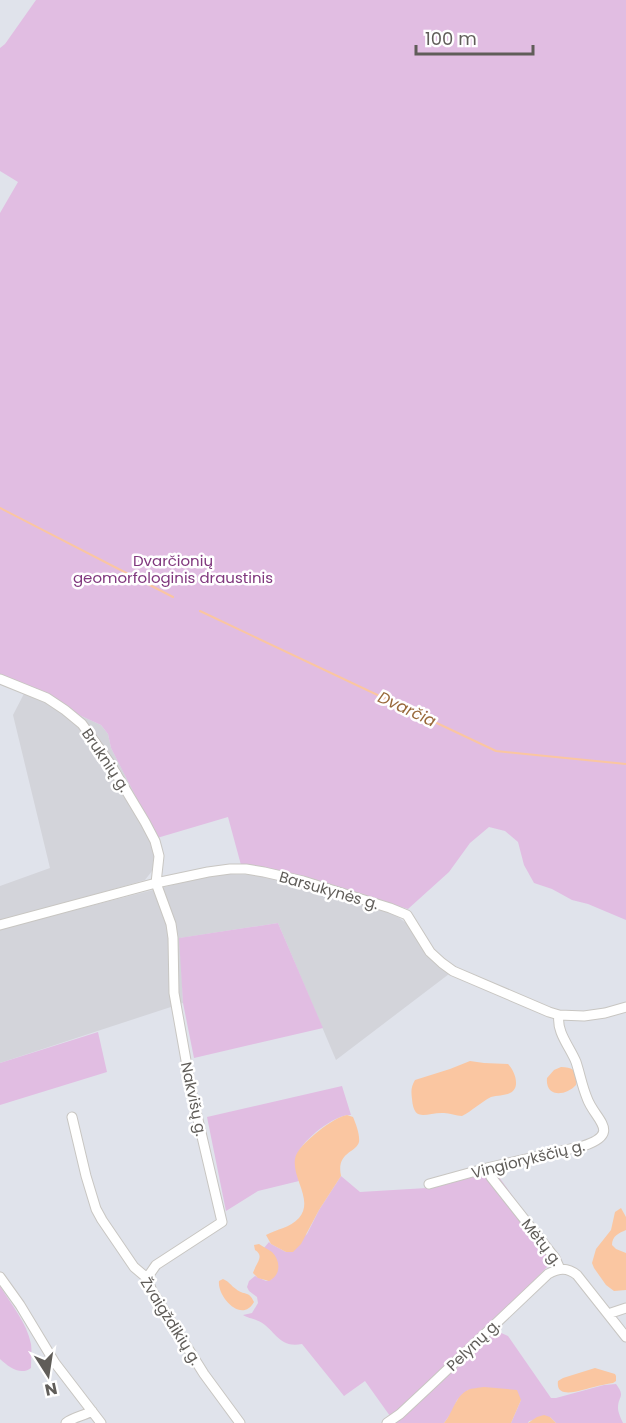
<svg xmlns="http://www.w3.org/2000/svg" width="626" height="1423" viewBox="0 0 626 1423" font-family="Poppins,sans-serif">
<style>
.industrial{fill:#d3d4da}
.green{fill:#e1bde2}
.water{fill:#fac6a1}
.lines{fill:none;stroke-linecap:round;stroke-linejoin:round}
.stream{stroke:#fac6a1;stroke-width:2}
.minor-casing{stroke:#c8c6c2;stroke-width:11}
.minor{stroke:#fff;stroke-width:9}
.labels{text-anchor:middle;dominant-baseline:central;stroke-width:5;stroke-linejoin:round;paint-order:stroke}
.park-label{font-size:15px;fill:#80387e;stroke:#fff}
.street-label{font-size:15px;fill:#605d59;stroke:#fff}
.water-label{font-size:16px;font-style:italic;fill:#99693b;stroke:#fff}
</style>
<rect width="100%" height="100%" fill="#e0e3eb"/>
<path class="industrial" d="M28,686L51,696L79,715L101,725L108,734L111,748L146,815L154,849V862L152,871L145,880L0,922V886L50,868L13,715Z
M225,874L259,875L319,889L384,910L398,917L410,926L434,959L449,974L336,1060L278,923L180,938L183,1003L0,1063V929L204,877Z"/>
<path class="green" d="M36,0H626V920L588,904L572,900L552,889L534,883L524,865L518,842L505,831L489,827L470,843L449,872L408,909L260,866L241,865L228,817L157,838L111,748L108,734L101,725L79,715L51,696L0,674V213L18,182L0,171V48L5,44Z
M278,923L323,1028L194,1058L183,1003L179,938Z
M98,1032L107,1072L0,1105V1063Z
M342,1086L351,1115C335,1114 304,1139 298,1153C293,1162 297,1172 299,1181L258,1191L226,1211L207,1117Z
M494,1170L548,1245L550,1264L492,1324L499,1332L508,1336L551,1398H556L604,1385L616,1384C626,1397 618,1396 618,1408C618,1412 621,1419 623,1423H556L550,1417L529,1421L528,1423H511L521,1400L468,1390L457,1400L452,1412L444,1423H395L365,1381L344,1396L302,1344C277,1349 275,1327 256,1320C251,1318 248,1318 243,1315L252,1313L258,1303L257,1297L249,1291L247,1287L249,1281L255,1276L266,1281L272,1279L264,1248L269,1242L271,1244L286,1252L307,1234L319,1210L341,1176L360,1192L427,1188Z
M0,1286C11,1304 27,1323 31,1344C32,1351 31,1360 31,1368C20,1376 9,1367 0,1359Z"/>
<path class="water" d="M470,1061L484,1063L508,1064C515,1071 521,1088 510,1093C504,1096 497,1095 491,1097C481,1102 472,1111 462,1116C456,1116 450,1113 444,1113C427,1112 414,1124 412,1099C411,1091 411,1087 415,1080L450,1069Z
M561,1067C574,1067 578,1072 576,1085C566,1096 545,1098 547,1078L554,1070Z
M347,1115L353,1117C356,1124 360,1135 359,1142C356,1153 336,1152 341,1176L319,1210L301,1244L293,1252H286L271,1244L266,1235C277,1229 290,1228 299,1218C314,1200 292,1179 295,1159C296,1150 308,1140 315,1134C325,1126 335,1118 347,1115Z
M621,1208L626,1217V1230C619,1233 612,1236 612,1245L616,1249L626,1253V1290L614,1291L606,1285L594,1268L592,1263L596,1249L611,1230L615,1212Z
M259,1244C263,1247 268,1249 272,1252C281,1261 281,1275 269,1281L258,1278L253,1273C256,1263 265,1256 255,1250L254,1245Z
M223,1279C230,1282 230,1285 236,1289C244,1296 249,1290 254,1302C242,1324 217,1297 219,1281Z
M595,1368L615,1374L616,1376V1381L613,1383C607,1384 600,1385 594,1387C584,1389 555,1401 558,1381L563,1378Z
M484,1387L517,1390L521,1400L511,1423H444C453,1413 455,1396 468,1390C472,1388 479,1388 484,1387Z
M544,1415L550,1417L556,1423H528L537,1417Z"/>
<g class="lines">
<path class="stream" d="M0,508L173,597
M200,611L496,751L626,764"/>
<g class="minor-casing">
<path id="minor" d="M0,679L47,698L65,710L82,724L109,762L145,822L155,841L159,856L156,883L171,924L173,938L174,993L192,1094L222,1222L156,1265L147,1278
M0,925L156,883L208,872L230,869H246L264,872L303,881L390,908L407,915L430,952L442,963L453,971L549,1012L559,1015L584,1016L605,1013L626,1007
M72,1117L86,1176L96,1209L102,1220L134,1267L147,1278L152,1291L204,1374L240,1423
M487,1168L491,1177L555,1258L560,1269
M429,1184L487,1168L583,1146C623,1133 594,1119 587,1098C582,1086 580,1074 576,1062C570,1047 556,1032 559,1015
M0,1277L20,1305L55,1363L101,1423
M608,1314L626,1308
M66,1423C73,1417 84,1416 92,1411
M387,1423L400,1414L430,1386L548,1274C559,1268 567,1267 577,1275L626,1337"/>
</g>
<use href="#minor" class="minor"/>
</g>
<g class="labels">
<g class="park-label">
<text x="173" y="560">Dvarčionių<tspan x="173" dy="17">geomorfologinis draustinis</tspan></text>
</g>
<g class="street-label">
<text transform="translate(106 760) rotate(56)">Bruknių g.</text>
<text transform="translate(329 890) rotate(16)">Barsukynės g.</text>
<text transform="translate(194 1099) rotate(78)">Nakvišų g.</text>
<text transform="translate(528 1159) rotate(-14)">Vingiorykščių g.</text>
<text transform="translate(542 1242) rotate(52)">Mėtų g.</text>
<text transform="translate(171 1321) rotate(58)">Žvaigždikių g.</text>
<text transform="translate(473 1345) rotate(-44)">Pelynų g.</text>
</g>
<g class="water-label">
<text transform="translate(407 709) rotate(25)">Dvarčia</text>
</g>
</g>
<g transform="translate(48 1375) rotate(168)" stroke="#ffffff" stroke-width="4.5" paint-order="stroke">
<path d="M0-4.5L10 22L0 15L-10 22Z" fill="#605d59"/>
<text y="-9" font-size="16" font-weight="bold" text-anchor="middle" fill="#605d59">N</text>
</g>
<path d="M416 45v9h117v-9" fill="none" stroke="#605d59" stroke-width="3"/>
<text x="425" y="45" font-size="18" fill="#605d59" stroke="#ffffff" stroke-width="4.5" paint-order="stroke">100 m</text>
</svg>
